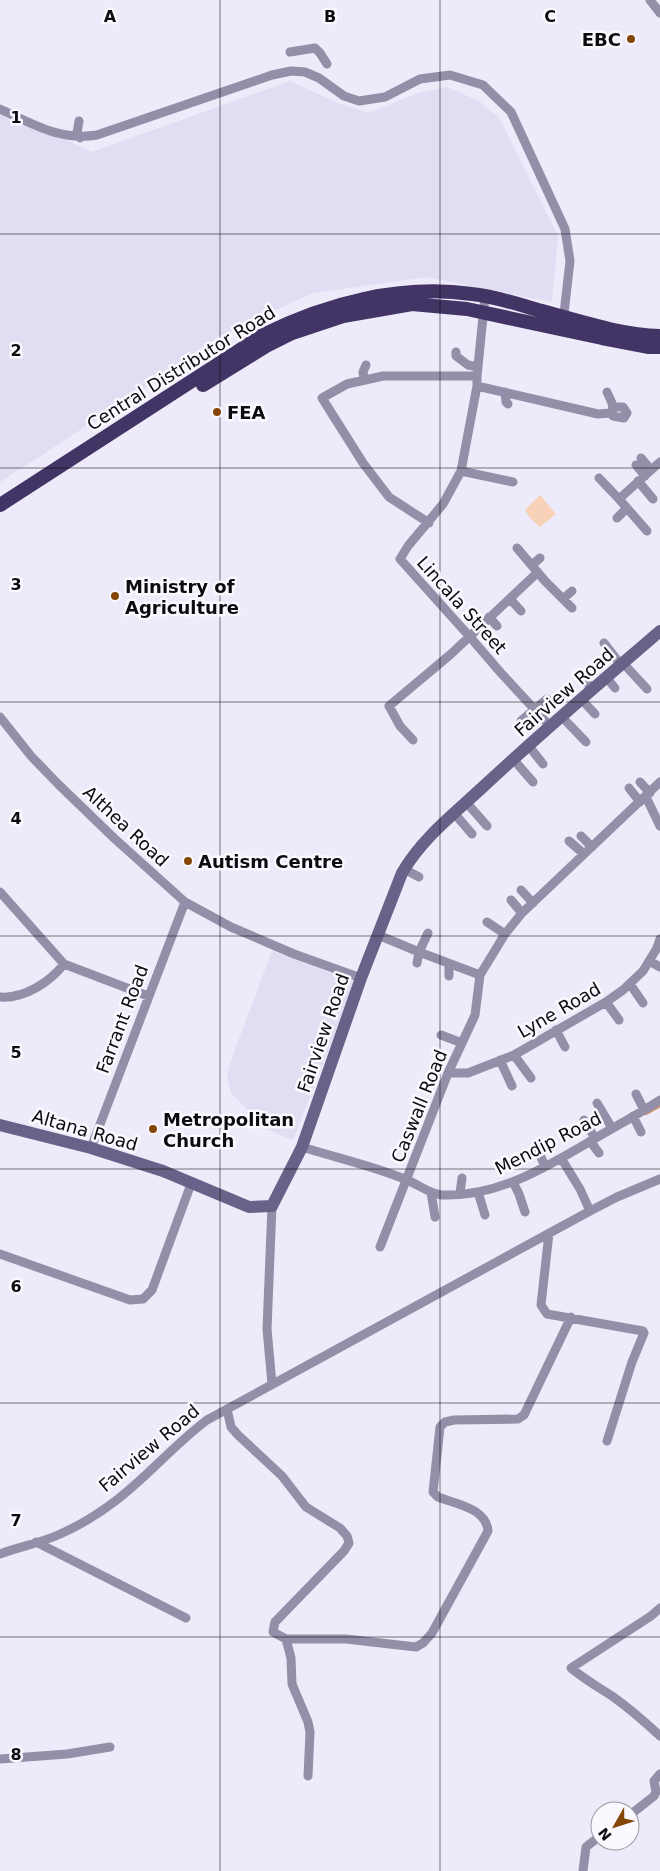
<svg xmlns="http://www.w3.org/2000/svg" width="660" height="1871" viewBox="0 0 660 1871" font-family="'DejaVu Sans',sans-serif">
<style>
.built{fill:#e1ddf3}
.green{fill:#f7d2b8}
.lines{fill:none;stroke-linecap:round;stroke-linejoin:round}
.stream{stroke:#cc9369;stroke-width:2.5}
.minor{stroke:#948ea9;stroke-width:9}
.secondary{stroke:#6a6188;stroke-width:12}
.trunk{stroke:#423464;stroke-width:14}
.grid{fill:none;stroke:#0c0b0f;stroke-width:1;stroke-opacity:0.55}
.poi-dot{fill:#844506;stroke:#faf9ff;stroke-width:2}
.labels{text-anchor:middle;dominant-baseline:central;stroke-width:5;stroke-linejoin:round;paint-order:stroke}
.poi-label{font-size:18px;font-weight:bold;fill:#0c0b0f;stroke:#faf9ff;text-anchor:start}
.street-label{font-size:18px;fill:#0c0b0f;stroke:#faf9ff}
.grid-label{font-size:16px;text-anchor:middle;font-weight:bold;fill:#0c0b0f;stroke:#faf9ff;stroke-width:5;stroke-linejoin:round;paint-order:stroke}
</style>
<rect width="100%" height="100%" fill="#edeaf9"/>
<path class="built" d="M290,81L338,103L369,113L418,93L447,87L479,101L500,119L558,236L552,302L426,277L313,293L218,337L142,390L0,482V110L92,152Z
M272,951L355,982L293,1140L266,1129L231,1093L227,1075L233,1055Z"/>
<path class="green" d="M540,495L556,514L540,527L530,518L525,510Z"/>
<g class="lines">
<path class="stream" d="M646,1114L660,1106"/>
<path class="minor" d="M650,0L660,13
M290,52L315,48L320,53L327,64
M0,109C33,124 60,141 97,135L272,75L291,71L305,72L319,78L344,96L359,101L385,97L420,79L450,75L483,85L511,112L565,229L570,261L563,322
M79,121L77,133L80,138
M485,297L477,376V386L461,471L443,504L408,546L400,559L470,637L501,673L550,726
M456,352V356L468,365L478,367
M364,380L363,372L366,365
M477,386L598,414L611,413
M505,392L506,402L508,404
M607,392L612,403L613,410
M615,407H623L627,413L624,418L613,416L611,413Z
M641,458L651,470
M636,465L645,476
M461,471L513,482
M599,478L619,499
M638,481L653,499
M617,518L627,508
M429,523L389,497L363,463L322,398L347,384L383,376H477
M647,531L619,499L660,462
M517,548L545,581L572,608
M532,565L540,558
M510,599L521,611
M563,599L572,591
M489,617L497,626
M604,643L621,665
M623,663L647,689
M581,676L592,689
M606,677L615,688
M581,699L595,714
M561,716L586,742
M0,717L31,756L58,784L115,839L185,902L231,927L294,954L361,978
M521,721L547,699
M413,740L400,726L389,706L451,654L538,572
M528,745L543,764
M513,759L533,782
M640,782L650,793
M629,788L640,802
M646,797L660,826
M466,802L487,826
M454,813L472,834
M581,836L592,847
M569,841L584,854
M404,869L419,877
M521,890L533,903
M0,892L64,964L148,996
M511,900L522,913
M487,922L505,934
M378,935L419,952L480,975
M649,961L660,967
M417,963L419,952L428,933
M449,976V964
M630,984L643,1003
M0,997C24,999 50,982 64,964
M606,1002L619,1020
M556,1030L565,1047
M441,1035L462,1043
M514,1055L531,1078
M500,1060L512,1086
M448,1073H468L514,1055L606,1002L623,990L643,971L657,948L660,939
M636,1094L644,1110
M597,1103L612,1128
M633,1116L641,1132
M584,1120L595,1138
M590,1141L599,1153
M302,1147C337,1158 374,1166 407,1180C419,1185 430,1194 442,1195C499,1197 548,1166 594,1139C616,1126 639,1114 660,1100
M91,1148L185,902
M539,1153L545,1166
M513,1182L519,1194L525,1212
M431,1192L435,1217
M478,1192L485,1215
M460,1193L462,1178
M590,1211L617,1197L660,1179
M549,1233L541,1305L547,1314L643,1331L644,1333L632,1362L607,1441
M380,1247L448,1073L475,1015L480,975L505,934L522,913L660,782
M0,1254L130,1300L143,1299L152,1290L191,1184
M272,1384L267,1329L272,1206
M227,1409L231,1427L238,1435L282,1476L306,1507L340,1528L347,1536L349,1543L344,1551L275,1622L273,1632L286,1639H346L416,1647L423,1643L432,1633L488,1531C486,1508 456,1504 438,1497L433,1492L440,1427L445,1422L454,1420L518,1419L524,1415L571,1317
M36,1542L186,1618
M0,1554C19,1547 40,1543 58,1535C79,1526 100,1513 118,1499C149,1475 175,1444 207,1420L590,1211L580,1189L561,1158
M660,1608L651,1616L571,1668C584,1679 598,1687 612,1696C629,1708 645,1722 660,1736
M286,1639L291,1658L292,1684L308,1722L310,1732L308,1776
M0,1759L67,1754L110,1747
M630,1815L654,1796L656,1792L654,1781L660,1774
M583,1871L586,1847L600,1836"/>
<path class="secondary" d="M0,1125L91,1148L163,1171L249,1207L272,1206L302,1147L361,978L402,873C422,838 455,813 485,785C542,732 601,682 660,631"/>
<path class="trunk" d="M203,385L266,346L292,333L343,316L412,304L467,309L602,338L649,347H660
M0,505L263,335C327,303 401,284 472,294C494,296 517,304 538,310C577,320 619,335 660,336"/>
</g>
<path class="grid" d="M220,0V1871M440,0V1871M0,234H660M0,468H660M0,702H660M0,936H660M0,1169H660M0,1403H660M0,1637H660"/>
<g class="poi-dot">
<circle cx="631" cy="39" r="5"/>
<circle cx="217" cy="412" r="5"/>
<circle cx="115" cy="596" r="5"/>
<circle cx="188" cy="861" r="5"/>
<circle cx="153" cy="1129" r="5"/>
</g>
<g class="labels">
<g class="poi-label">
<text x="621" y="39" text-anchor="end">EBC</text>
<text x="227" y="412">FEA</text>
<text x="125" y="586">Ministry of<tspan x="125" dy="21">Agriculture</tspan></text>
<text x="198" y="861">Autism Centre</text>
<text x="163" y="1119">Metropolitan<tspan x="163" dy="21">Church</tspan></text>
</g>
<g class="street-label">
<text transform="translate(181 368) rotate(-32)">Central Distributor Road</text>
<text transform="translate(462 605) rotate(48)">Lincala Street</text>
<text transform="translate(564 692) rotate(-41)">Fairview Road</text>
<text transform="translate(126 826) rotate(43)">Althea Road</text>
<text transform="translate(559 1010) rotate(-30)">Lyne Road</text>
<text transform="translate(122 1019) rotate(-69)">Farrant Road</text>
<text transform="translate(323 1033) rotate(-71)">Fairview Road</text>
<text transform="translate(419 1106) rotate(-68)">Caswall Road</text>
<text transform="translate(85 1130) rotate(16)">Altana Road</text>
<text transform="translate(548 1143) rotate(-27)">Mendip Road</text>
<text transform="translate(149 1448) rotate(-40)">Fairview Road</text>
</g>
</g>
<g class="grid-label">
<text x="110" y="22">A</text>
<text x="330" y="22">B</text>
<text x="550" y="22">C</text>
<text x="16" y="123">1</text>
<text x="16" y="356">2</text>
<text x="16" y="590">3</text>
<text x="16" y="824">4</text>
<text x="16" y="1058">5</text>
<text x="16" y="1292">6</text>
<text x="16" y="1526">7</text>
<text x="16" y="1760">8</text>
</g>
<g transform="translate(615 1826) rotate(231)"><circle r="24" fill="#faf9ff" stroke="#9b9a9f"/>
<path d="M0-4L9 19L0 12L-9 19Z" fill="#844506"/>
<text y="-8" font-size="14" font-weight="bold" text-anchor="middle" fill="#0c0b0f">N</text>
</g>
</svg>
